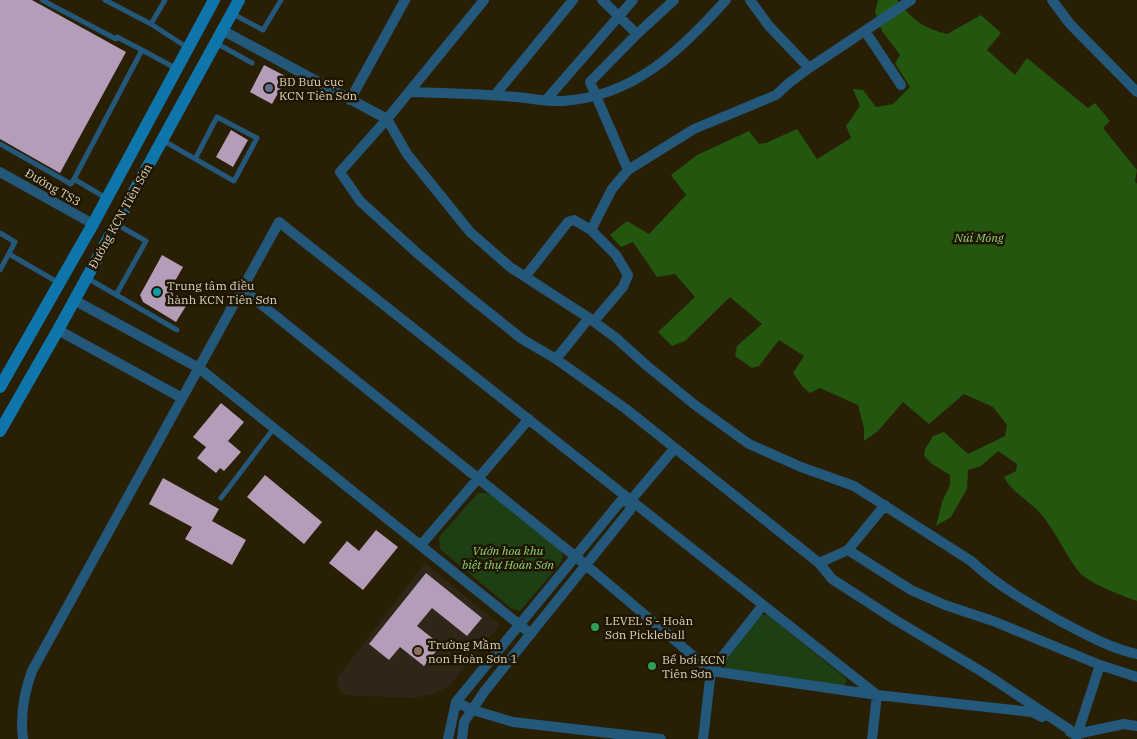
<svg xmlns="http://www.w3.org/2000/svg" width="1137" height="739" viewBox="0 0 1137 739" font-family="'IBM Plex Serif',serif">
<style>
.education{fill:#302617}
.green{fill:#1e3f14}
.forest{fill:#23570f}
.building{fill:#b39db8}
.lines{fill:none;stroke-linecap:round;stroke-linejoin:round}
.service{stroke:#23587a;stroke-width:5}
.minor{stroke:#23587a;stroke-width:10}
.secondary{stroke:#0f76ac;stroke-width:12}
.service-dot{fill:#5c6f8a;stroke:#201600;stroke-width:2}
.culture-dot{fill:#0f9aa8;stroke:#201600;stroke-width:2}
.leisure-dot{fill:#2e9e5b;stroke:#201600;stroke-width:2}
.education-dot{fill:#8d6e63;stroke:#201600;stroke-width:2}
.labels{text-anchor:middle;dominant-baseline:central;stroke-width:5;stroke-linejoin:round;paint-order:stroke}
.poi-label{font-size:12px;fill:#d7d1c1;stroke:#201600;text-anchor:start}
.street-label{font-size:12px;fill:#d7d1c1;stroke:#201600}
.park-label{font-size:12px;font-style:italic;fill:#8cd577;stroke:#201600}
</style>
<rect width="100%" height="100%" fill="#291f04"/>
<path class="education" d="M425,563L500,625L449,686L435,693L415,698L342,695L337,683L338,677Z"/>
<path class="green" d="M478,493H486L491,495L561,550L563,557L559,565L520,611L511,608L440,549L439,537Z
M761,615H767L773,619L843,676L847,680L845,685L838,686L725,670L722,662Z"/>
<path class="forest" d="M878,0H897C913,20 923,28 947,34L981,15L1001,33L987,50L1015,75L1027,58L1088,108L1095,103L1110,121L1103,128L1137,170L1135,181L1137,184V601C1123,596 1088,583 1079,572C1065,554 1056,532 1041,514C1030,501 1011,492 1004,477L1016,471L1017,464L998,451L981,466L968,470L967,489L951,517L936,526L942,502L950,485V475L932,464L924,456L925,449L933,436L944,432L968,454L1005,436L1007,425L993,407L964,394L929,424L903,402L878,431L864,441V428L858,405L820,388L810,393L803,387L793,373L804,356L779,340L759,366L752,368L735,356L737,346L762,324L730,297L685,341L672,346L658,332L695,297L675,274L657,277L633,242L621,247L610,235L627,221L649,234L686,195L671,175L697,155L749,131L759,144L766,143L797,129L817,159L851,138L846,126L860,106L853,89L863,90L876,107L893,104L910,87L895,63L900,55L882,31L875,12Z"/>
<path class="building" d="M0,0H32L126,52L60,173L0,139Z
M264,65L287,77L272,104L250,92Z
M231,130L248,140L233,167L216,157Z
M162,255L183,267L171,288L174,299L186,306L176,322L143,302L140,295Z
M221,403L244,422L228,441L241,452L224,471L220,468L216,473L197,458L206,447L193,437Z
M265,475L322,522L304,544L247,497Z
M163,478L219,509L212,521L246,540L232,565L185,539L192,527L149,504Z
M376,530L398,547L363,590L329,563L347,541L359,551Z
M426,573L482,618L467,636L432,608L417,626L441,645L424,666L400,647L389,660L369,644Z"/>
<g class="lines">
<path class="service" d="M42,0L116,39L117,37L142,50L74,179
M105,0L151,24L188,48
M233,14L263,30L281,0
M151,24L165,0
M216,43L252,63
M142,50L177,69
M162,140L234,181L257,138L217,117L195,159
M0,144L71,184L74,179L106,198
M116,224L146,241L116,295
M0,233L15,242L0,270
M9,254L59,283
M87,278L177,330
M221,498L274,428"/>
<path class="minor" d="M484,0L387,119L340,172L360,201L417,253L467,295L522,339L556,359L626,409L819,563L832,579L897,621L984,673L1076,734
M602,0L637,34
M750,0L769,26L809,68
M1052,0L1070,24L1137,92
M222,30L387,119L407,154L470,232L510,267L589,318L616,338L646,365L695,405L749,444L801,467L854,486L971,561C998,586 1028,603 1060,621C1085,634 1109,648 1137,654
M865,31L901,85
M410,92C445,93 481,94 516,97C531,98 547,102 562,101C634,97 681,50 726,0
M495,95L573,0
M350,100L405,0
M546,100L633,0
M628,170L590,82L637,34L674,0
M0,172L93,224
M525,277L568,222L574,220L591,230
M242,289L586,565L711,671L877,695L1032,712L1042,717
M74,300L199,368L531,634
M594,321L623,287L628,275L616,255L591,230L612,189L628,170L694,129L776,95L789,83L809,68L911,0
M58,330L182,398
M556,359L589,318
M421,545L529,419
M848,550L885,505
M819,563L848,550L911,590L945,605L993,621L1100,665
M456,702L473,710L513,722L661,739
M1070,732L1076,734L1124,724L1137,726
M1076,738L1100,665L1137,677
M23,739C20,716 24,693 32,671L279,222L877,695L872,739
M448,739L456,702L620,502L631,500
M462,739L464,722L484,692L630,510L631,500L674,449
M703,739L711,671L763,605"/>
<path class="secondary" d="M0,387L93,224L214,0
M0,431L58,330L239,0"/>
</g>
<circle class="service-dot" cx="269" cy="88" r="5"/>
<circle class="culture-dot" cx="157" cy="292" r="5"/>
<g class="leisure-dot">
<circle cx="595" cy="627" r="5"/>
<circle cx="652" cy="666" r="5"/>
</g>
<circle class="education-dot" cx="418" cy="651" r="5"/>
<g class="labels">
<g class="poi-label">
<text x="279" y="81">BD Bưu cục<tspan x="279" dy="14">KCN Tiên Sơn</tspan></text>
<text x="167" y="285">Trung tâm điều<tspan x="167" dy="14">hành KCN Tiên Sơn</tspan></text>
<text x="605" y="620">LEVEL S - Hoàn<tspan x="605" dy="14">Sơn Pickleball</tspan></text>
<text x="428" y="644">Trường Mầm<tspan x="428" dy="14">non Hoàn Sơn 1</tspan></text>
<text x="662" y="659">Bể bơi KCN<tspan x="662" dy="14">Tiên Sơn</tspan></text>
</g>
<g class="street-label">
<text transform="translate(53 187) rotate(30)">Đường TS3</text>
<text transform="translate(120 216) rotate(-61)">Đường KCN Tiên Sơn</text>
</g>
<g class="park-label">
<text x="979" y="237">Núi Móng</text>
<text x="508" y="550">Vườn hoa khu<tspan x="508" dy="14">biệt thự Hoàn Sơn</tspan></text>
</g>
</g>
</svg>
